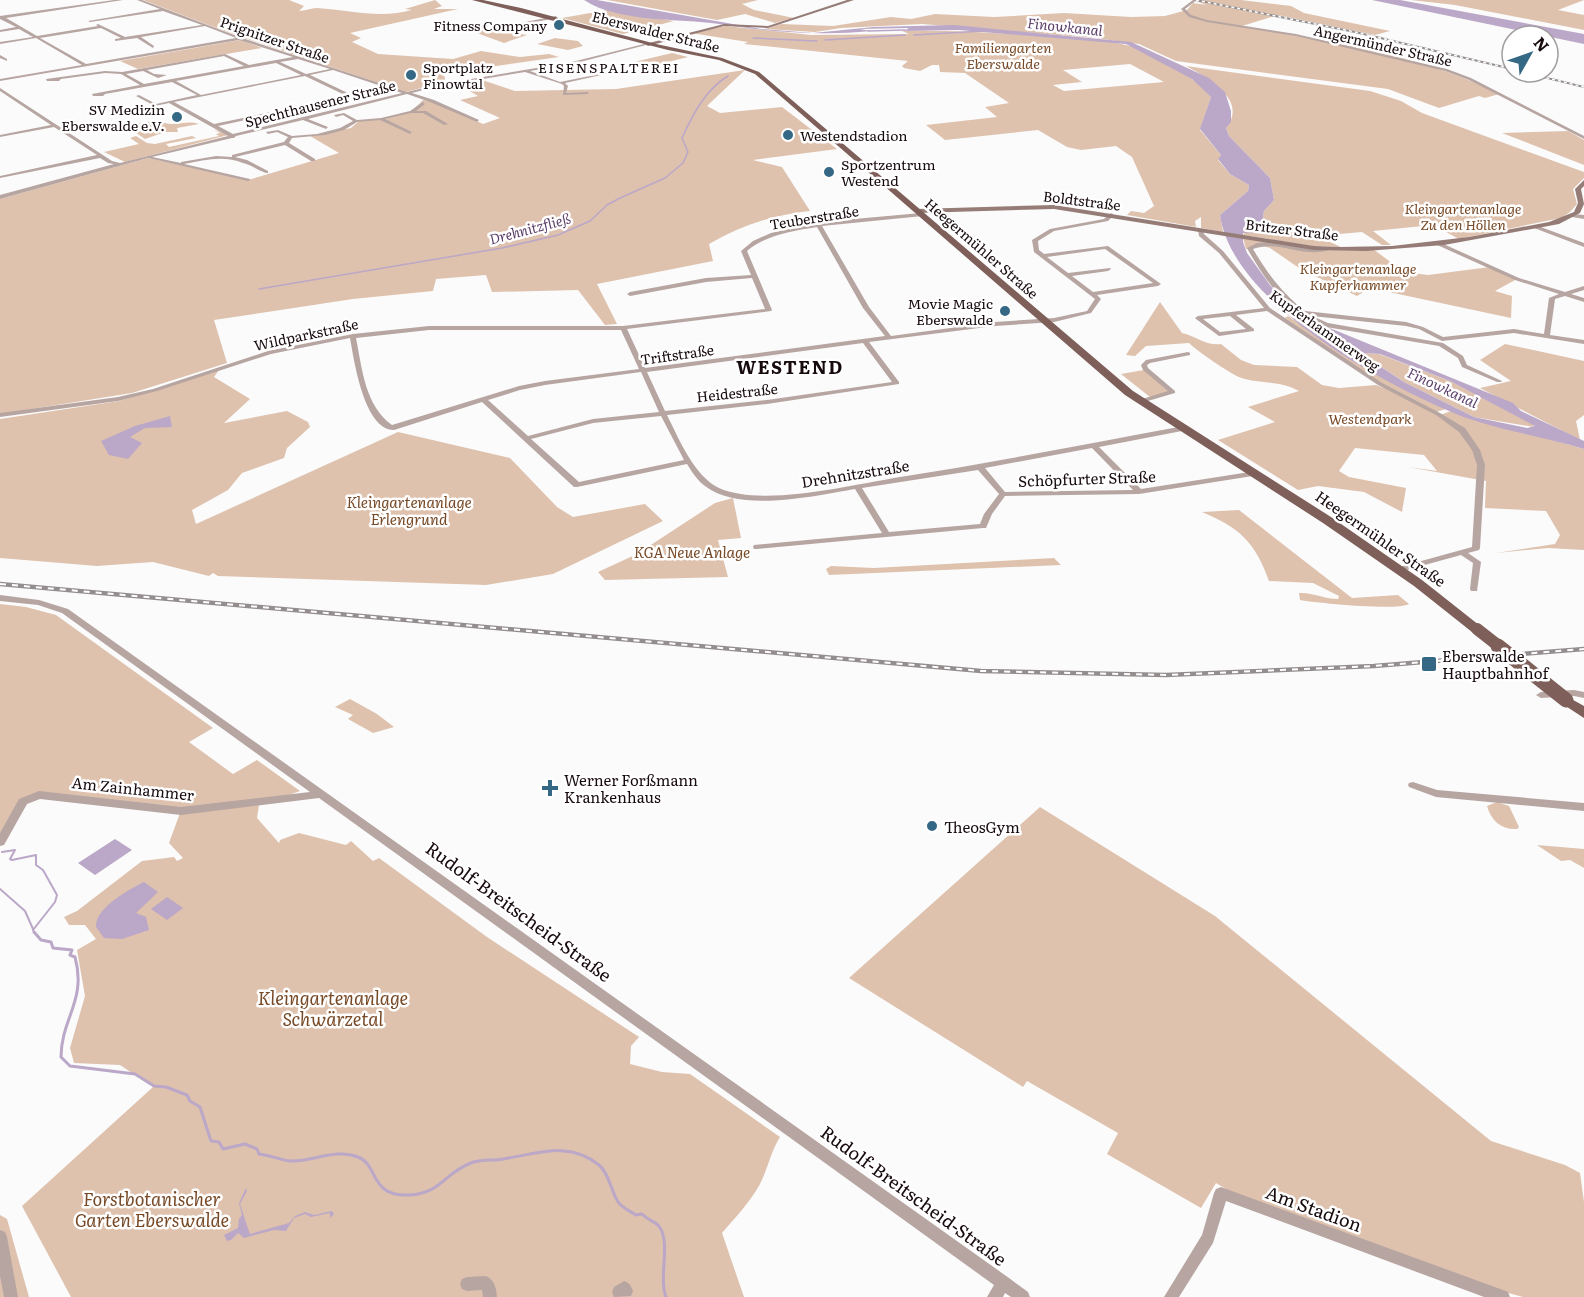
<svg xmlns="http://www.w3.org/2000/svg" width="1584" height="1297" viewBox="0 0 1584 1297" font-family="Literata,serif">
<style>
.green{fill:#dec2ae;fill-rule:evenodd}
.water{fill:#bba7c7;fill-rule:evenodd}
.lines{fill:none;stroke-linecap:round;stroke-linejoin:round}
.stream-far2{stroke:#bba7c7;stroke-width:1.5}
.stream-far1{stroke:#bba7c7;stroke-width:2}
.stream{stroke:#bba7c7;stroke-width:3}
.street{fill:#b7a5a2;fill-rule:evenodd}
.secondary{fill:#967c77;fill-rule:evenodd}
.primary{fill:#7e5f59;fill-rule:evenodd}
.rail-far1-casing{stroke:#938d8e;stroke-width:2}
.rail-casing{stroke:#938d8e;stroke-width:4.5}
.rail-far1{stroke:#fff;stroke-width:1.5;stroke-dasharray:3;stroke-linecap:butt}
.rail{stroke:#fff;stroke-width:2;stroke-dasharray:6;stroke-linecap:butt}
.primary-bridge-far1{stroke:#7e5f59;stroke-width:12}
.primary-bridge{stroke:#7e5f59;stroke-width:15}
.poi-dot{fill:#356885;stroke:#fff;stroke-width:2}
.labels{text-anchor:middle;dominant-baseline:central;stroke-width:5;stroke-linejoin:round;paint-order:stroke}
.far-poi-label{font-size:14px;fill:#170a0d;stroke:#fff;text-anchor:end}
.far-water-label{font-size:14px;font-style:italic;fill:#5b3e6a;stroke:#fff}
.far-street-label{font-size:14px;fill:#170a0d;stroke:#fff}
.far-park-label{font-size:14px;font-style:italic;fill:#774926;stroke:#fff}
.far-neighbourhood-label{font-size:14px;letter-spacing:1.5px;fill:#170a0d;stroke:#fff}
.street-label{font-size:15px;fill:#170a0d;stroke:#fff}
.park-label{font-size:15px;font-style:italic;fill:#774926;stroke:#fff}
.poi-label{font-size:15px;fill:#170a0d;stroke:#fff;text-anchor:start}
.far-district-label{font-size:18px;font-weight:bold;letter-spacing:1.5px;fill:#170a0d;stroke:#fff}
.near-street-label{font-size:18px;fill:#170a0d;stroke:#fff}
.near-park-label{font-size:18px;font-style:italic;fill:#774926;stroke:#fff}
</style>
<rect width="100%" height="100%" fill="#fbfbfb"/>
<path class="green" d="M143,0H289L304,6L299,11C305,11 311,8 317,8C350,10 380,19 412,10L405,9L435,0L442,6L434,9H458L350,33L361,38L352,42L378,54L453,59L481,51L520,57L549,54L559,57L441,74L445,77L444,82L406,92L235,35Z
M607,0H758L742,4L754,10L794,18L775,23L745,14L717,20Z
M1200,0H1241L1291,6L1304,13L1390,31L1375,35L1278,15L1242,26C1326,41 1424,55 1499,94L1485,98L1479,96L1439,108L1388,89L1176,61L1139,44L1095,38L922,24L841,28L815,32L765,29L781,24L833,26L891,17L911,19L935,14L994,17L1064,13L1131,17L1165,16L1187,10L1193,3L1207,5L1198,2Z
M1411,0H1584L1558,10L1584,15V30L1455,5Z
M607,10L674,21L623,34L562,18Z
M725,26L811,35L909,34L902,31C953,30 1002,33 1053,37C1077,39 1103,39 1126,45C1149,50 1199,79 1211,97L1200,130L1221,155L1218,160L1230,174L1249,185L1248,191L1220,215L1223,232L1201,228V217L1195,221L1196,227L1127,215L1131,211L1144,213L1154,206L1132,157L1116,146L1081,150L1067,147L1038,130L945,140L926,125L997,117L985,107L1009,103L965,73L940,72L939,65H932L920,71L904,68L902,66L908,61L744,44L748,42L691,33ZM1130,64L1164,82L1064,91L1053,85L1082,82L1063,70Z
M477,27L527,35L504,43L466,29Z
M555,38L578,41L583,46L568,50L537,44Z
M240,40L262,48L138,69L120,61Z
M672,53L688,57L644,68L630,63Z
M1186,66L1370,91L1401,101L1422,113L1584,172V178L1573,189L1577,204L1570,212L1561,218L1459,239L1433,225L1373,231L1391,245H1382L1362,232L1317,236L1341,247L1312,246L1243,235L1245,232H1261L1264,211L1274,200L1270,178L1229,136L1226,128C1249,100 1207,77 1186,66Z
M745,70L707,106L720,113L782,107L837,149L753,160L782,167L810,211C773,215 742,225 709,244L713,261L597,284L617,324L605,325L578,290L492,292L486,275L436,279L433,291L353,299L214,320L227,363L132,393L0,414V199L148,158L248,180L339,153L310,136L351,128L359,121L384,119L411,112L423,100L432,101L483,124L500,118L460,100L478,96L468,90L440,87L479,79L515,91L616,89Z
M158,120C172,129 185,119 199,124L177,128L178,132H165L145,139L126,126Z
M213,129L228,135L125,162L104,152L139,144L130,138L136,136L147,143L155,144L192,136L196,138L166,144L169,147L219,136L216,134L220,133Z
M1568,131L1584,140V165L1502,133Z
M1243,238L1326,249H1373L1404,272L1428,275L1490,267L1517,279L1495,291L1512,296L1511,318L1370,288L1357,296L1302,270L1270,248L1263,246L1246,249Z
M1160,302L1182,333C1196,336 1206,346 1221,344L1241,360L1254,365L1297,367L1322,385L1339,388L1376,385L1389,390L1285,318L1288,316L1368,369L1446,409L1436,412L1440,415L1451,411L1584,449V550L1548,548L1496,553L1555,544L1560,535L1546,511L1485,508L1486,481L1408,467L1437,471L1424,455L1355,448L1339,471L1349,477L1406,488L1402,512L1364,492L1318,486L1298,490L1218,440L1275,422L1248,407L1299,391C1278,379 1259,385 1239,377C1228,372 1197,351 1189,343L1146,346L1135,356L1126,355Z
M1505,344L1584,361V415L1576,421L1580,440L1480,388L1511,381L1480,360Z
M1365,353L1379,354L1450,381L1533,424L1534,427L1474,417L1404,382L1362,354Z
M219,370L214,377L250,399L224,423L287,411L308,422L310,427L287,448L284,458L242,473L228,490L192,510L196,524L398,432L510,458L557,507L573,517L645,504L663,521L553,574L486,585L218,576L213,573L209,576L153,562L97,566L0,558V419L119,401Z
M1144,370L1170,392L1150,397L1121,374Z
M733,498L741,538L718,540L728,577L605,580L598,572L637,554L715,503Z
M1239,510L1352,598L1398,595L1409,604C1397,611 1317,603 1300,600L1299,593C1312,592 1325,599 1338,599L1339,596L1313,583L1269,581C1255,542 1240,528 1202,512Z
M1054,558L1061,565L829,575L826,569L831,566L874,568Z
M0,604L26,607L56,615L213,728L189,742L233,774L257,760L300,791L280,798L181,810L30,796L0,838Z
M350,699L377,714L394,727L373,733L348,719L353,715L335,707Z
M1497,802L1509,806L1519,827L1517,829C1502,830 1491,821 1487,806Z
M259,805L257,818L279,843L280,840L299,833L346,845L351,841L373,861L379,858L487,937L639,1037L631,1046L630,1064L662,1072L690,1074L780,1137C771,1151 768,1168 760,1184C750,1202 735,1218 722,1233L744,1297H71L22,1206L153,1087L120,1065L74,1063L70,1048L85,996L77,950L96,939L85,925H69L64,917L77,911L142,861L174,857L177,861L183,858L169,843L180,813Z
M1040,807L1215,916L1491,1141L1565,1165L1580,1173L1584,1202V1297H1523L1501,1291L1231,1192L1216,1183L1201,1208L1107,1154L1118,1133L1027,1081L1023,1087L849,978Z
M1537,845L1584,849V868L1570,860L1561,861Z
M0,1215L7,1219L29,1297H0Z"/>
<path class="water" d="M584,0H597L761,29L813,33L874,27L954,25L1131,42L1209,78L1225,92L1231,111V122L1226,128L1229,136L1270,178L1274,200L1264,211L1261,232L1243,233V242L1247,253L1270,285L1298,315L1513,403L1521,411L1584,441V449C1542,436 1496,430 1456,414C1381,383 1232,302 1220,215L1248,191L1249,185L1230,174L1218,159L1221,155L1200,129L1211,97L1192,79L1126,44L959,30L904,31L909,28L860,29L871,31C819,36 771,32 719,24C679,18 619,23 584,0ZM1365,353L1380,354L1450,381L1535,426L1527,428L1474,417L1404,382L1363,355Z
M1372,0H1400L1584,34V44Z
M170,416L172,427L145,428L130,437L142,443L128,459L109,455L101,441L135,426Z
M115,839L132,850L95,875L78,863Z
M144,882L158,892L136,913L146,917L149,930L122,939L104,938L96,927C95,908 128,890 144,882Z
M167,897L183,908L167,920L151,909Z
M246,1188L247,1191L240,1204C244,1216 246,1223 250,1234L289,1223L295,1216L305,1212L314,1215L332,1211L334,1214L330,1218V1213L311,1217L305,1214L294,1218L286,1231L274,1230L244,1238L238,1233L231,1240L227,1241L224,1235L238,1228L239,1219L242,1215L239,1203Z"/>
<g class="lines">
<path class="stream-far2" d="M868,31L905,30
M914,35L983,31
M753,38L817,41
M825,40L905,35
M259,289L502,248L558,235L590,221L607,205L620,198L665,178L683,163L688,152L682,138C693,114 705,90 728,76"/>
<path class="stream-far1" d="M2,852L15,850L10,859L12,860L36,855V865L43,870L57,895L55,902L33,930L35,933
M0,889L25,911L33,929"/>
<path class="stream" d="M34,932L41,940L51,942L53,948L72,950L70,955L75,957C87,1000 61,1019 61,1057L70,1066L135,1074L154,1086L166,1087L187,1095L190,1101L200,1107L211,1141L219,1142L223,1149L245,1144L257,1149L259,1154C270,1155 280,1160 290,1161C313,1162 335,1148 358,1157C379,1165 369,1197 409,1195C442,1193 444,1173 471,1163C481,1159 493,1161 503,1159C537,1154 569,1140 599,1165C609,1173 611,1191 618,1202C621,1207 630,1211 636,1215L642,1214C647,1219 653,1221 658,1225C672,1240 658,1277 666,1297"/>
<path class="street" d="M114,0H123L6,18L37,36L98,26L96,25L98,24L125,37L202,25L163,11L90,22L88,21L160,9L137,0H142L242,38L407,92L435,85L572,62L648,43L650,44L576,63L606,74L565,83L568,86L566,93L589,92L588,94L563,95L564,86L562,84L525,72L435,87L412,93L434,100L479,120L477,122L430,102L407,94L308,119L328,127L326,129L303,120L236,136L234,138H232L152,157L181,163V162L216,156L232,157V155L284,142L288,137L277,132L268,134L266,132L278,130L292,136L317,134L340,128L353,121L343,115L336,117L334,115L344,113L357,120L381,118L410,111L423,102L425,104L416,111H426L448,124L444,125L423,113H411L385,119L412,132L410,134L380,120L357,122L344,130L325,135L292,138L289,143L315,159V161H311L285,145L235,157L247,160L268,171V173H266C258,170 251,165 243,163C224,155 204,160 184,164L250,179V180L248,181L148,158L0,199V195L114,164L108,163L100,158L0,178V176L97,155L54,127L0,137V135L51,125L0,91V88L112,161L120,163L228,136L169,103L155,106L136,96L139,95L156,104L197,95L172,82L105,94L103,96H93L92,94L140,85L121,74L105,73L61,79L59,81H47L46,79L105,71L122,72L225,54L249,65L293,57L239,40L0,81V79L82,65L36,38L0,44V42L33,37L19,29L0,32V30L16,27L0,19V16ZM205,26L236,38L86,64L40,38L101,28L121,38L115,39V41L137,38L153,48L154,46L141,37ZM224,56L244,66L144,84L126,74L143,71L158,78L167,75L154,74L147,70ZM298,59L330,69L306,74L280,62ZM276,63L301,75L201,95L176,81ZM572,64L600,74L560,82L530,71ZM333,70L402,93L233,134L218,126L352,97V95L310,75ZM305,76L347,96L214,124L174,102Z
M1193,0H1197L1185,9L1191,15L1207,20L1296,34L1447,69L1471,78L1584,136V139L1469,80L1445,71L1296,36L1207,22L1189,17L1181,9Z
M556,16L557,18L501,28L499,27Z
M0,55L7,59V61L0,58Z
M921,213L923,214V216L822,226L869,307L891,336L995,322L1054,318L1087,311L1095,299L1034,252L1032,240L1050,229L1104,219L1111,213L1114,215L1108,221L1054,231L1038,241L1039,250L1044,254L1108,246L1161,284L1158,286L1097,295L1101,299L1091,313L1054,322L995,326L869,342L899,382V384L767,404L667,415C679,439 694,476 719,488C762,507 847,486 894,478C991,463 1087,444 1184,426H1187V430L1099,447L1141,489L1256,471L1260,473L1259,475L1139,494L1005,496L992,514L986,528H983L757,549H754L753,547L754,545L882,533L855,489C815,496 739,513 705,486C697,480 692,472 687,464L577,487H574L482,402L394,430C364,430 354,360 350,338L271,354L157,391L118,401L0,417V413L118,397L153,389L268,351L353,334L429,326H623L765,309L752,278L706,282L630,296L627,294L630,292L706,278L751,275L741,251L753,241L771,233L798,227L854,219ZM817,227L863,308L885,336L645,368L627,329L771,311L772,310L747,251C766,235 792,231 817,227ZM1105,249L1153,283L1093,292L1072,276L1108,271L1111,269L1110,268L1068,273L1047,257ZM429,330H621L639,369L545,381L519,386L392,425C365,406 362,368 356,338ZM863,343L892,382L767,400L665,411L647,372ZM641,372L659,412L593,419L528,436L488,400L520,390L545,385ZM661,416L684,460L579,482L531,439L593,423ZM1092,448L1133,490L1005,492L985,468ZM978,470L999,494L984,514L980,524L889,532L862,488Z
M1574,214L1584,215V219L1572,217V215Z
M1534,226H1538L1584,243V247L1534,228Z
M1198,229H1202L1204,234L1223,251L1270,308L1382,383L1440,413L1465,428L1480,450L1485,465L1480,548L1479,550L1468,553L1481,562L1477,591H1471L1470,589L1473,563L1461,555L1399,572L1395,570L1396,568L1472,547L1477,465L1472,450L1459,432L1436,415L1378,385L1267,311L1236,315L1254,329V331L1219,336L1196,319L1195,318L1198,316L1264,308L1219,253L1199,236ZM1230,316L1246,329L1220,332L1203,319Z
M1268,242L1309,248L1328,247L1331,249C1306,260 1279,239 1253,249C1267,273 1283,294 1305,311L1406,322L1423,327L1443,337L1514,329L1544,334L1549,298L1559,294L1515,280L1435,244V242H1439L1519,278L1565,292L1584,286V290L1571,294L1584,298V302L1565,296L1555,299L1550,335L1584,340V344L1514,333L1442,341L1419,329L1406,326L1312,316L1328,323L1443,343L1463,356L1467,365L1502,381L1501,382H1497L1462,367L1458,358L1439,346L1326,327C1289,314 1265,281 1247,248L1257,243Z
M1188,352L1190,353V355L1150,363L1147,365L1148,368L1175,391V393L1141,403L1139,402V400L1168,391L1143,370L1141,365L1146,360Z
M0,595L39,600L68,609L1009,1278L1028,1292L1030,1297H1011L1005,1293L1003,1297H987L994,1285L319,798L181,815L40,799L27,804L4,845L0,846V833L19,799L39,791L181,807L310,792L62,613L38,605L0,601Z
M1574,690L1584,692V698L1574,696L1541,698L1536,695L1541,692Z
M1413,782L1437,790L1584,803V811L1436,797L1409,787L1408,785L1409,783Z
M1221,1187L1503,1290L1508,1292L1510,1297H1484L1226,1201L1213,1243L1179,1297H1164L1202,1235L1214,1193L1216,1189Z
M0,1230L5,1232L7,1237L18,1297H4L0,1276Z
M486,1276C495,1280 496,1288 497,1297H483L482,1290L467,1291L462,1289L460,1284L462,1279L467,1277Z
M624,1281C630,1283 631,1286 633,1291L631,1296L614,1297L612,1292L614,1287Z"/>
<path class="secondary" d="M847,0H854L768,28L724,26L648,46L645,44L724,24L768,26Z
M1584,180V186L1581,189L1584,204L1580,213L1559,224L1444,245L1366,251L1314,250L1054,209L917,213L914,211L917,209L1054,205L1314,246L1340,247L1392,246L1469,237L1549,222L1574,212L1578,203L1575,189Z"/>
<path class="primary" d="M472,0H483L521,8L656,44L722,58L759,72L1133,391L1331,517L1422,580L1484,629L1477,633L1472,632L1414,586L1323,523L1125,395L755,74L719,60L668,50Z
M1566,696L1584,706V718L1561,703L1559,700L1561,697Z"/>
<g class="rail-far1-casing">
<path id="rail-far1" d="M1196,0L1355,32L1512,69
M1523,72L1584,87"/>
</g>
<g class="rail-casing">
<path id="rail" d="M0,584L981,671L1166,675L1374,666L1584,649"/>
</g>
<use href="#rail-far1" class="rail-far1"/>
<use href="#rail" class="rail"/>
<path class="primary-bridge-far1" d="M1477,629L1500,647"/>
<path class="primary-bridge" d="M1498,646L1566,700"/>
</g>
<g class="poi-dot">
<circle cx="559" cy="25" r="6"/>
<circle cx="411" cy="75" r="6"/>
<circle cx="177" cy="117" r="6"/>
<circle cx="788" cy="135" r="6"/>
<circle cx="829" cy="172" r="6"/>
<circle cx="1005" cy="311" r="6"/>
<rect x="1421" y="656" width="16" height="16" rx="3"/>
<path d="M547 779h6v6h6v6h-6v6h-6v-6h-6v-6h6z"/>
<circle cx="932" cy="826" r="6"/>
</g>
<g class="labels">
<g class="far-poi-label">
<text x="547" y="25">Fitness Company</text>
<text x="423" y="67" text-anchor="start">Sportplatz<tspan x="423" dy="16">Finowtal</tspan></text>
<text x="165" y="109">SV Medizin<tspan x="165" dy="16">Eberswalde e.V.</tspan></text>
<text x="800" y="135" text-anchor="start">Westendstadion</text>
<text x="841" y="164" text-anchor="start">Sportzentrum<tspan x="841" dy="16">Westend</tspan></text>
<text x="993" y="303">Movie Magic<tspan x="993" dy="16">Eberswalde</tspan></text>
</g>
<g class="far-water-label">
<text transform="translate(1065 26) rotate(6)">Finowkanal</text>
<text transform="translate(530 228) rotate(-15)">Drehnitzfließ</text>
<text transform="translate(1443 387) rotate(25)">Finowkanal</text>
</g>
<g class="far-street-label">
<text transform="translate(656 31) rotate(14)">Eberswalder Straße</text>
<text transform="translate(275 39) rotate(19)">Prignitzer Straße</text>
<text transform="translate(1383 45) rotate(13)">Angermünder Straße</text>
<text transform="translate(320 103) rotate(-14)">Spechthausener Straße</text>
<text transform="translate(1082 200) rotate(7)">Boldtstraße</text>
<text transform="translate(814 217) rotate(-9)">Teuberstraße</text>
<text transform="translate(1292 229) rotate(7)">Britzer Straße</text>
<text transform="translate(982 248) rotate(41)">Heegermühler Straße</text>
<text transform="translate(1325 330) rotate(35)">Kupferhammerweg</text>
<text transform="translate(306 334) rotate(-12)">Wildparkstraße</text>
<text transform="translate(677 354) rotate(-8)">Triftstraße</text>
<text transform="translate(737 392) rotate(-6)">Heidestraße</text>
</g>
<g class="far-park-label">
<text x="1003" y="47">Familiengarten<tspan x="1003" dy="16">Eberswalde</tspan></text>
<text x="1463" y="208">Kleingartenanlage<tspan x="1463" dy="16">Zu den Höllen</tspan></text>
<text x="1358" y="268">Kleingartenanlage<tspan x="1358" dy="16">Kupferhammer</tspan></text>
<text x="1370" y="418">Westendpark</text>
</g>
<g class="far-neighbourhood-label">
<text x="609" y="67">EISENSPALTEREI</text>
</g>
<g class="street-label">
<text transform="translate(855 473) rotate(-9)">Drehnitzstraße</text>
<text transform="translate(1087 478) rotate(-2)">Schöpfurter Straße</text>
<text transform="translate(1381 538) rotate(35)">Heegermühler Straße</text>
<text transform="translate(133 788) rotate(6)">Am Zainhammer</text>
</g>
<g class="park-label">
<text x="409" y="501">Kleingartenanlage<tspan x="409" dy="17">Erlengrund</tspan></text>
<text x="692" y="551">KGA Neue Anlage</text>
</g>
<g class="poi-label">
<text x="1442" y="655">Eberswalde<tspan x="1442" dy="17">Hauptbahnhof</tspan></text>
<text x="564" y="779">Werner Forßmann<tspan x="564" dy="17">Krankenhaus</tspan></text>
<text x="944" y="826">TheosGym</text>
</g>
<g class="far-district-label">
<text x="790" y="366">WESTEND</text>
</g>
<g class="near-street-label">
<text transform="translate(519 911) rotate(36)">Rudolf-Breitscheid-Straße</text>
<text transform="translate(914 1195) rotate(36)">Rudolf-Breitscheid-Straße</text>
<text transform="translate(1314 1208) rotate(20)">Am Stadion</text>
</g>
<g class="near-park-label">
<text x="333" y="997">Kleingartenanlage<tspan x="333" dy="21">Schwärzetal</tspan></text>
<text x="152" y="1198">Forstbotanischer<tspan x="152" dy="21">Garten Eberswalde</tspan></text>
</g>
</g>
<g transform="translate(1530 54) rotate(50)"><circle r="28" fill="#ffffff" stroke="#a29d9e" stroke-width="1.5"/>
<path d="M0-4.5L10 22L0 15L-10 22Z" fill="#356885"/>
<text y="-9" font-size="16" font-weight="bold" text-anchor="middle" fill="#170a0d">N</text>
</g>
</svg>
